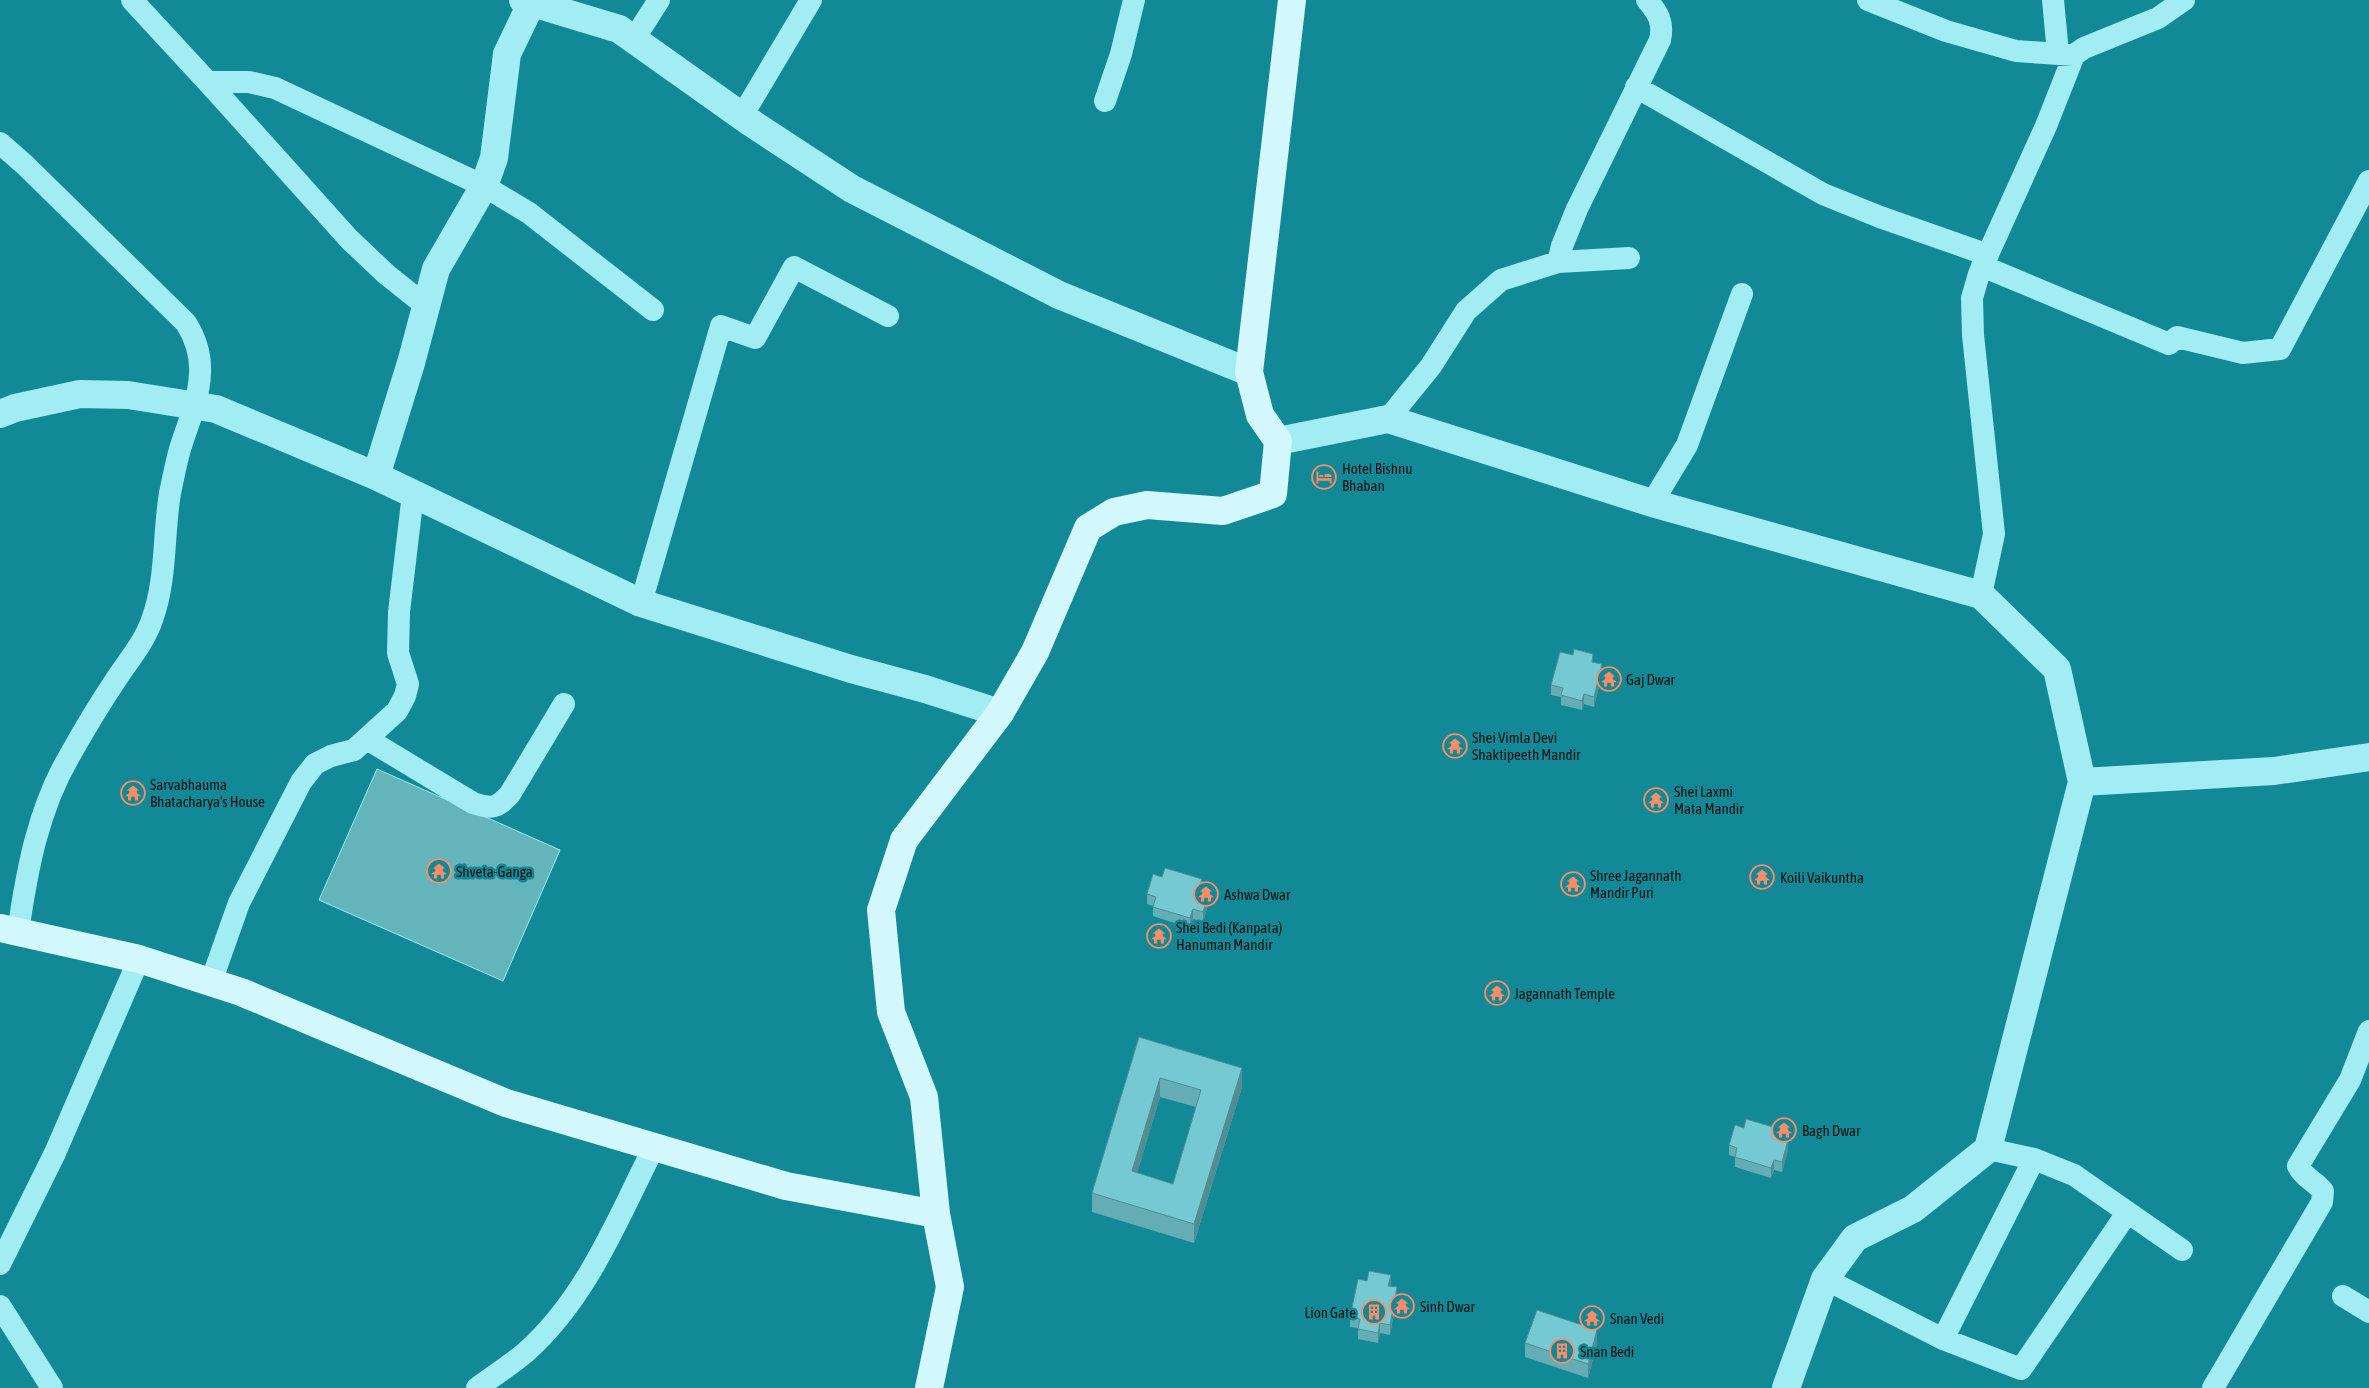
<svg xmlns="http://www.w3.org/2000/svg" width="2369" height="1388" viewBox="0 0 2369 1388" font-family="'Asap Condensed',sans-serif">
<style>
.water{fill:#64b4bc;stroke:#94eff7}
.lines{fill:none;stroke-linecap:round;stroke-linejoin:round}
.minor{stroke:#a2ecf3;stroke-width:22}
.tertiary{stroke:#a2ecf3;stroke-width:28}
.secondary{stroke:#d2f8fd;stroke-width:28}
.wall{fill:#64adb5;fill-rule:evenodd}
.shaded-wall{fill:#518d93}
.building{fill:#74c9d2;stroke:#518d93;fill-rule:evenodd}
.labels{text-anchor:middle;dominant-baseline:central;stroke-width:5;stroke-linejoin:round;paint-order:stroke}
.poi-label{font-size:15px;fill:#111;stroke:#128997;text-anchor:start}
</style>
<rect width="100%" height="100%" fill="#128997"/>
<path class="water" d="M377,769L560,850L503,981L319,900Z"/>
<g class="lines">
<path class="minor" d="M132,0L216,91L349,239L386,274L426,306
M1868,0L1946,31L2016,51L2074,55
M2053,0L2058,53
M634,39L659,0
M209,82H249L275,88L484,186L529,213L653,310
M1636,87L1823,194L1880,217L1988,255
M1105,101L1121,54L1134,0
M742,116L811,0
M0,143L25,165L186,323C196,339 201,354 200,373C199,400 188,423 180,449C176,463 173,479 170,493C163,535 167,579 152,620C144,643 128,661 115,681C99,705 84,730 70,755C38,809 27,870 18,932
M1629,258L1558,262L1562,246L1577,209L1660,40C1664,22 1658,13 1647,0
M1982,266L2169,344L2177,337L2243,353L2280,349L2369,181
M1388,419L1431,366L1466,311L1501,280L1558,262
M1652,503L1687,445L1742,294
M1981,595L1994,534L1973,335L1972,298L1979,274L2046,126L2074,55L2084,48L2158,18L2184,0
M641,603L721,326L755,338L794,267L888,316
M367,739L473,803C493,809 496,809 510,794L564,704
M211,982L239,903L301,782L315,764L331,756L354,750L397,711L405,696L408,684L398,653L399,612L413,494
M1988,1149L2034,1159L2074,1175L2182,1250
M0,1264L55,1153L139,959
M1825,1279L1943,1339L2021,1369L2127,1213
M2343,1296L2369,1312
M0,1306L52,1388
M1943,1339L2034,1159
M477,1388C493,1376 511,1365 526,1352C587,1298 618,1218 654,1147
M2213,1388L2322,1202L2323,1191C2315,1181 2304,1178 2298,1166L2350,1080L2369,1031"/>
<path class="tertiary" d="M523,0L619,29L750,122L852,189L1059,295L1249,372
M0,414L15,408L80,394L128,395L216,409L376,476L641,603L851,669L925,689L1000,713
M1278,441L1388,419L1652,503L1981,595L2057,669L2082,782L1988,1149L1913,1209L1855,1238L1825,1279L1786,1388
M376,476L411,363L436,269L484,186L494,158L507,54L531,4
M2082,782L2274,771L2369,757"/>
<path class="secondary" d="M0,928L139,959L241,992L506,1103L786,1186L936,1214
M929,1388L950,1287L936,1214L924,1097L891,1012L881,910L904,840L1000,713L1035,652L1088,528L1114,512L1147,505L1223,511L1273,494L1278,441L1260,415L1249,372L1292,0"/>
</g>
<path class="wall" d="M1593,662L1602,674L1594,707L1584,704L1582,710L1561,705V697L1551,695V685Z
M1202,889L1209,901L1203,922L1193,919L1190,928L1153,916V906L1147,904V894Z
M1139,1037L1242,1087L1194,1243L1092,1212V1193ZM1160,1097L1196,1107L1173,1184L1137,1173Z
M1783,1139L1788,1150L1782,1172L1774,1170L1771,1178L1735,1167V1157L1729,1155V1145Z
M1367,1281L1391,1285L1390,1286L1397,1297L1390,1335L1380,1333L1378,1343L1358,1339V1328L1350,1327V1317Z
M1525,1343L1597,1344L1588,1378L1525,1357Z"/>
<path class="shaded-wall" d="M1602,664V674L1594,707V697Z
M1584,694V704L1582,710V701Z
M1202,879V889L1199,888Z
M1209,891V901L1203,922V912Z
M1193,909V919L1190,928V918Z
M1242,1068V1087L1194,1243V1224Z
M1160,1078V1097L1132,1190V1171Z
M1788,1140V1150L1782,1172V1162Z
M1774,1160V1170L1771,1178V1168Z
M1391,1275V1285L1388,1295V1286Z
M1397,1287V1297L1390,1335V1325Z
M1380,1323V1333L1378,1343V1333Z
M1597,1330V1344L1588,1378V1364Z"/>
<path class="building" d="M1574,649L1593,654L1592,662L1602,664L1594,697L1584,694L1582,701L1561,695L1563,688L1551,685L1560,652L1573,655Z
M1165,868L1202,879L1199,888L1209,891L1203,912L1193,909L1190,918L1153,907L1156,897L1147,894L1153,874L1162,877Z
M1139,1037L1242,1068L1194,1224L1092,1193ZM1160,1078L1201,1090L1173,1184L1132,1171Z
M1746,1119L1783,1130L1780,1138L1788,1140L1782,1162L1774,1160L1771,1168L1735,1157L1737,1148L1729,1145L1735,1125L1744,1128Z
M1369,1271L1391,1275L1388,1286L1397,1287L1390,1325L1380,1323L1378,1333L1358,1329L1360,1319L1350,1317L1358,1279L1367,1281Z
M1537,1310L1597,1330L1588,1364L1525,1343Z"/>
<defs>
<g id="hotel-ring" transform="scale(1.25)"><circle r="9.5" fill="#128997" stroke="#ff8c65" stroke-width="1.5"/><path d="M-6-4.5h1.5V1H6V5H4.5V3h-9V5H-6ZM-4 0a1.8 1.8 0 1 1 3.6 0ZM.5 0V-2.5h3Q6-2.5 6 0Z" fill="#ff8c65"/></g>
<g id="temple-ring" transform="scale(1.25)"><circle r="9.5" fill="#128997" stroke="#ff8c65" stroke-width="1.5"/><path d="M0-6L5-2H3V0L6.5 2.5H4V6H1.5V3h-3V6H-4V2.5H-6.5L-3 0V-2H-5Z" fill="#ff8c65"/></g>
<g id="building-ring" transform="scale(1.25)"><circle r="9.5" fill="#128997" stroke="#ff8c65" stroke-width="1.5"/><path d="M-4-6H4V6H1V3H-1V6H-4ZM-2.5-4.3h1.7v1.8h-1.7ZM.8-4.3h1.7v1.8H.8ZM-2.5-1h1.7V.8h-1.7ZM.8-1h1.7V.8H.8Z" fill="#ff8c65"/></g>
</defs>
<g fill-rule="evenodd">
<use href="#hotel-ring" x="1324" y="477"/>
<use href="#temple-ring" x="1609" y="679"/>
<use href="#temple-ring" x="1455" y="746"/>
<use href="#temple-ring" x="133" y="793"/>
<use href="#temple-ring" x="1656" y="800"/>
<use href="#temple-ring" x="439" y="871"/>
<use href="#temple-ring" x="1762" y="877"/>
<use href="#temple-ring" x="1573" y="884"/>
<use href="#temple-ring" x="1206" y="894"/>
<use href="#temple-ring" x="1159" y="936"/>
<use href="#temple-ring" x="1497" y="993"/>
<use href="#temple-ring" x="1784" y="1130"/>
<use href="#temple-ring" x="1402" y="1306"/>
<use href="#building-ring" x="1374" y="1312"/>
<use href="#temple-ring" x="1592" y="1318"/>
<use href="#building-ring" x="1562" y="1351"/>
</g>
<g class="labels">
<g class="poi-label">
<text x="1342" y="468">Hotel Bishnu<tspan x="1342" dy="17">Bhaban</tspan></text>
<text x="1626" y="679">Gaj Dwar</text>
<text x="1472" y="737">Shei Vimla Devi<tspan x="1472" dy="17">Shaktipeeth Mandir</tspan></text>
<text x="150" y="784">Sarvabhauma<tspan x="150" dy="17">Bhatacharya's House</tspan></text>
<text x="1674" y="791">Shei Laxmi<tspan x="1674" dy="17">Mata Mandir</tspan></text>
<text x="456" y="871">Shveta-Ganga</text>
<text x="1590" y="875">Shree Jagannath<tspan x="1590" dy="17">Mandir Puri</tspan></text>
<text x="1780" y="877">Koili Vaikuntha</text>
<text x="1224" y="894">Ashwa Dwar</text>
<text x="1176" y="927">Shei Bedi (Kanpata)<tspan x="1176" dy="17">Hanuman Mandir</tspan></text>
<text x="1514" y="993">Jagannath Temple</text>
<text x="1802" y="1130">Bagh Dwar</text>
<text x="1420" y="1306">Sinh Dwar</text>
<text x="1356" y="1312" text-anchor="end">Lion Gate</text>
<text x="1610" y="1318">Snan Vedi</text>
<text x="1580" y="1351">Snan Bedi</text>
</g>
</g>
</svg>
